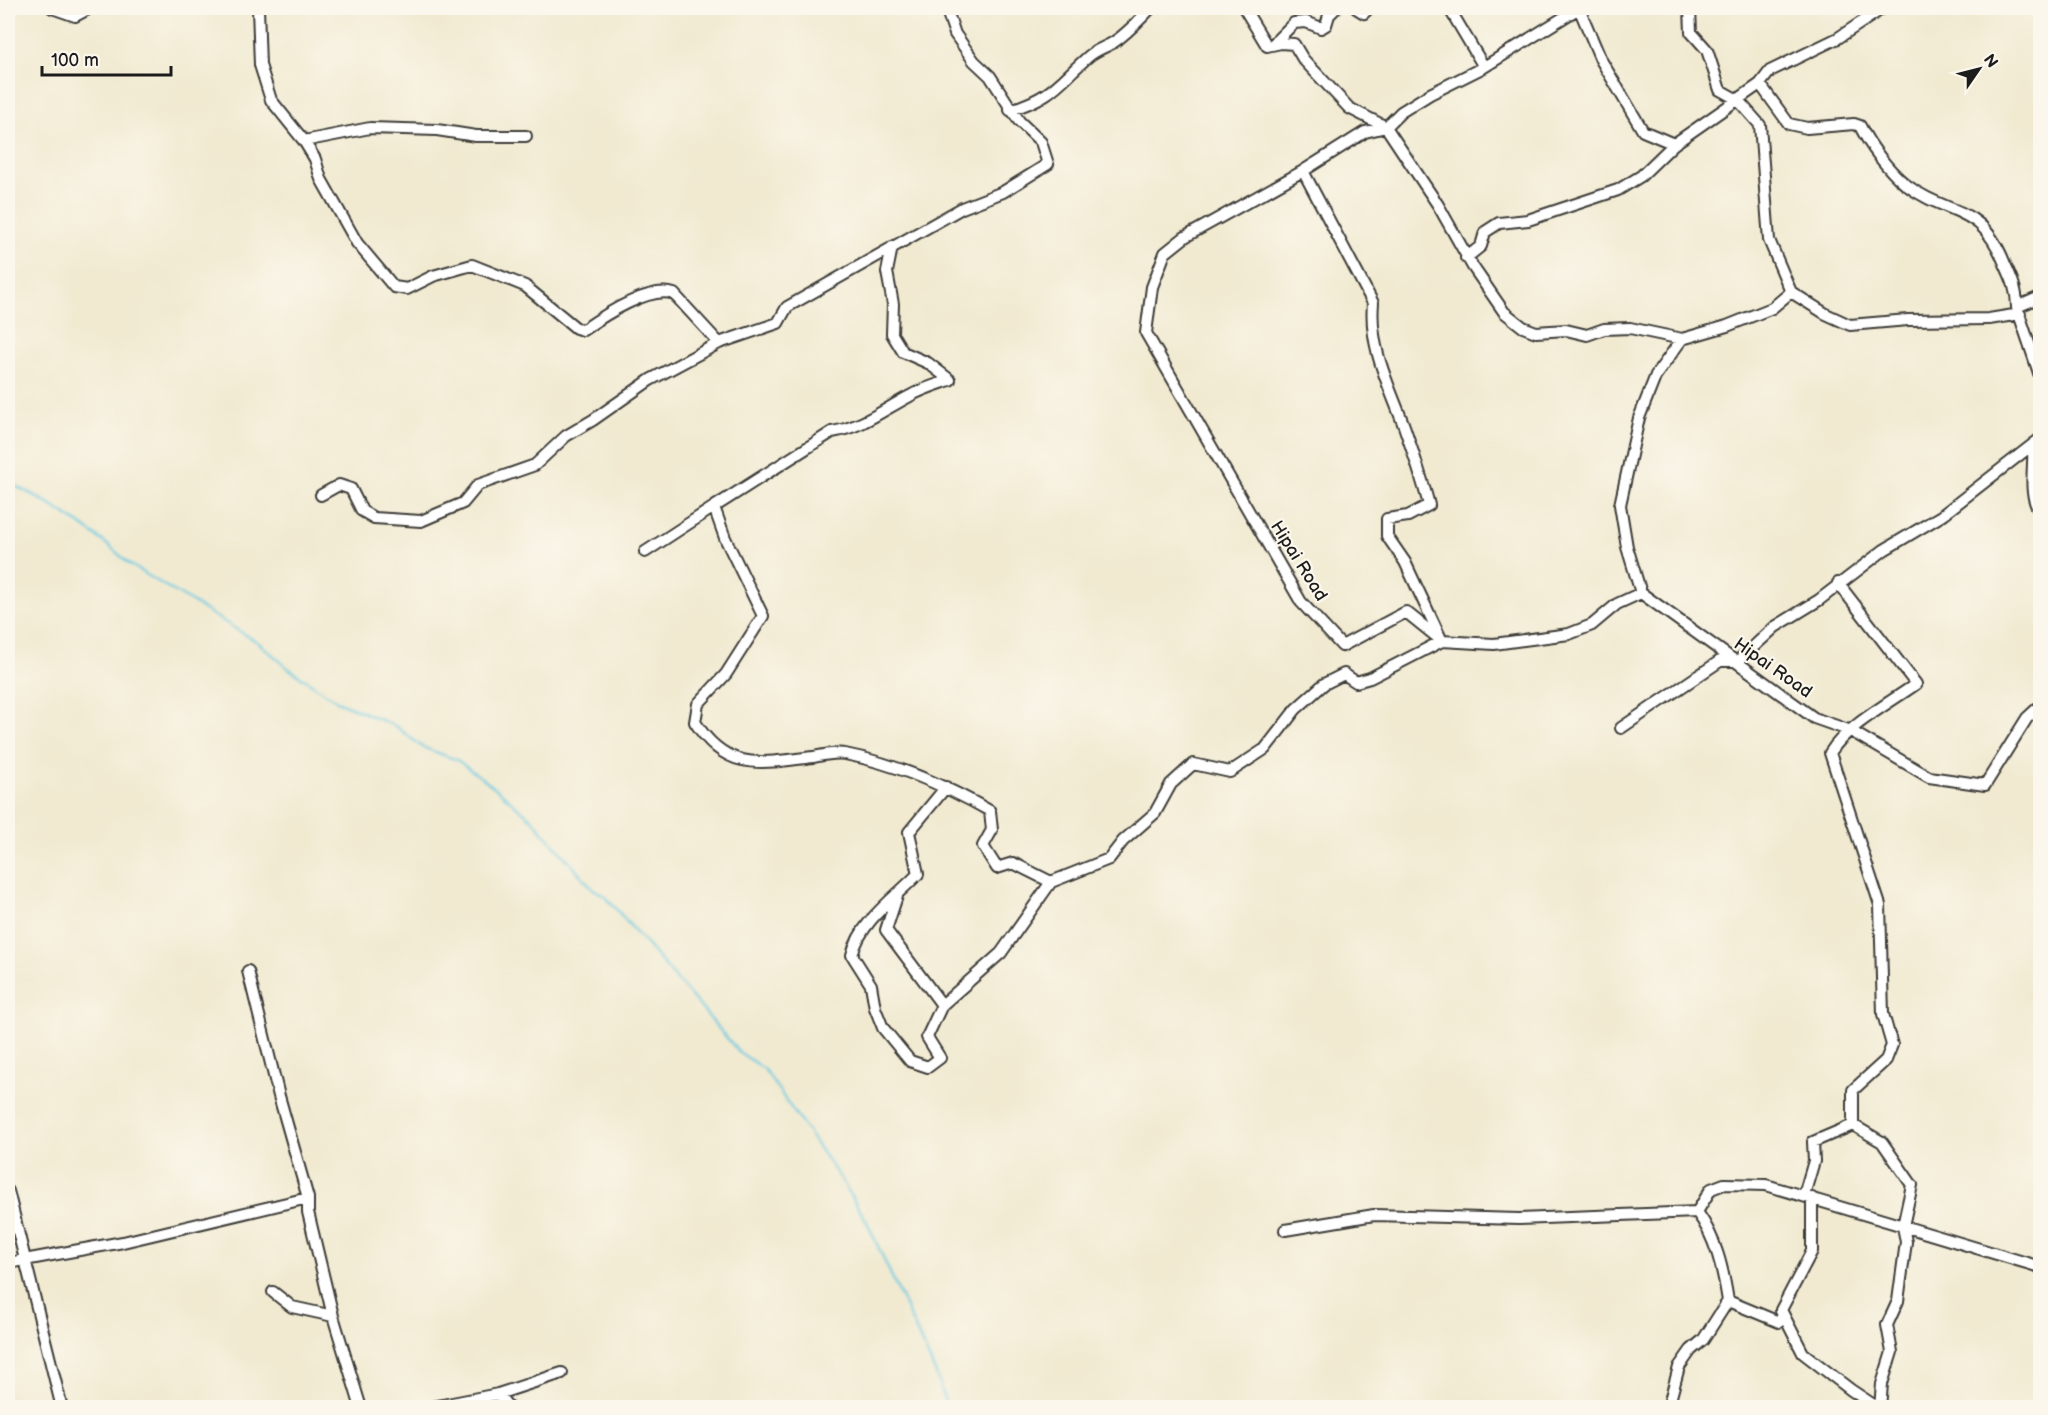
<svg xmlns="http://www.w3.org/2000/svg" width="2048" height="1415" viewBox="0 0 2048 1415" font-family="'Balsamiq Sans',sans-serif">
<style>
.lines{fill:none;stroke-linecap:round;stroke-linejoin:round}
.stream{stroke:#64c7e1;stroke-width:2}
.street-casing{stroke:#3c3b37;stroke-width:14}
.street{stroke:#fff;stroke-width:10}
.labels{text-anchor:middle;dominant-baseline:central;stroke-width:4.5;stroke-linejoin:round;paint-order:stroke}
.street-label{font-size:18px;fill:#1c1c1c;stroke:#fbf7ec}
</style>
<rect width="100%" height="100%" fill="#fbf7ec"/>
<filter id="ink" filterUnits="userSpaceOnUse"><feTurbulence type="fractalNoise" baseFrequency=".0167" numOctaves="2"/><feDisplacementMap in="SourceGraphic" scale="12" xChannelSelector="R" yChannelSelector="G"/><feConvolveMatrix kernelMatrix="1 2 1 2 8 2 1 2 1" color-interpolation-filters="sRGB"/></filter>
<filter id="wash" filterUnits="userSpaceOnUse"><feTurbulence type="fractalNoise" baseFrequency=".008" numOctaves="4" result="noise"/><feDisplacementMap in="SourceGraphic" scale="24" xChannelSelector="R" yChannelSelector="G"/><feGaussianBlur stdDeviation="1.35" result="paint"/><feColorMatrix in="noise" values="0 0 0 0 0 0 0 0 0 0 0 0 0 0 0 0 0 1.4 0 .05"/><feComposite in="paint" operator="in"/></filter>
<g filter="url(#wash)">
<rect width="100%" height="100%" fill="#f1ead1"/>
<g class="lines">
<path class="stream" d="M8,483C43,497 102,537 129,564L259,643L288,668L337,701L397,727L422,747L457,760L494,787L533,820L592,888L606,897L622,916L739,1052L764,1069L840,1178L866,1220L936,1374L947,1408"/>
</g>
</g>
<g filter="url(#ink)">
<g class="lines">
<g class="street-casing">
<path id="street" d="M52,8L75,16L90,8
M258,8L260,65L271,100L304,141L315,159L321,179L357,243L394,287L407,289L433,276L472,265L525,286L576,328L583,330C603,316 650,285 674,294L719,343
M1244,8L1267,46L1281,43L1294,44L1303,59L1349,108L1386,127L1438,205L1473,267L1504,312L1523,327L1536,332L1566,330L1587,335L1604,329L1630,328L1682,339
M1356,8L1364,13L1369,8
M1449,8L1484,67
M1579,8L1484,67L1430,94L1401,112L1386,127L1365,132L1303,171L1185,237L1165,253L1152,287L1146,333L1301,602L1342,646L1406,612L1442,641L1494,644L1569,634L1592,625L1617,604L1641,593L1814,718L1851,731L1929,777L1985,785L2027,718L2040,706
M1579,8L1601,60L1643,131L1674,144
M1690,8L1691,32L1707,50L1720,90L1738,100L1760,125L1769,240L1791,292L1826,314L1850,325L1908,320L1989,319L2020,314
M1273,44L1294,23L1306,22L1321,28L1326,25L1329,15L1336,8
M1760,84L1789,124L1807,128L1854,124L1860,126C1870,146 1888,170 1905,184C1949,218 1980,201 2005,264C2012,279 2017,290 2017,307L2040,297
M1010,110C1053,97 1058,83 1089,56C1096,50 1106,47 1114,42C1128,33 1139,20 1151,8
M304,141L370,128L437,130L476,136H526
M892,247L887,272L893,304L892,334L903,352L928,363L950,380C936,385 922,389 910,396C883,410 863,427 832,432L714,507L725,538L763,616L726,674L698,704L695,722C727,773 761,763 813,757C823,755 835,752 845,754C897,764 944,785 990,811L992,830L983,846L997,868L1013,863L1051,882L1109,859L1123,841L1155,813L1171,784L1193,764L1230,772L1265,749L1296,709L1324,684L1344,674L1356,682L1370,678L1442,641L1405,562L1387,536V519L1408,516L1429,505C1422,479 1413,452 1404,426C1389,385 1369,348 1373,303L1303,171
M1466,258L1481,246L1485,232L1499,223L1528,220L1618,190L1641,176L1674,144L1760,84L1770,71L1838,38L1883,8
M2017,308L2040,376
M2033,445C2035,466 2027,494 2040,512
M321,495L339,485L351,489L362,511L374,518L421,521L463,503L478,485L535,465L566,436L593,420L650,380L719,343L778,323L787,307L962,208L1003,192L1048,164L1041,142L1019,121L990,76L974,61L955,34L946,8
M645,552L714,507
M1838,583L1916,684C1891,702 1845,727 1830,753L1880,905L1883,1014L1892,1045L1886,1060L1853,1090V1125
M1641,593L1627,547L1620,505L1639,418L1656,375L1682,339L1727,326L1772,308L1791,292
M1621,728L1720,661H1738L1775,627L1819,600L1884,550L1941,516L2040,439
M897,896L886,930L942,1005L927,1037L940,1058L928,1067L910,1061L883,1028L875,1008L871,985L852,955C861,920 894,899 918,874L909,832L946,787
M248,971L279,1096L308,1198V1212L333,1316L361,1408
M942,1005L1001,953L1051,882
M8,1191L62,1408
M1804,1195L1814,1161L1813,1142L1853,1125L1882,1142L1912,1185L1903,1226L1906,1242L1898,1301L1887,1325L1892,1352L1882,1384L1880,1408
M1812,1198V1251L1781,1310L1803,1353L1851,1390L1878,1408
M1697,1212L1711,1189L1724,1184L1766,1185L2040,1267
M1285,1230L1374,1215L1519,1219L1697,1212
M8,1263L123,1242L308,1198
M273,1292L292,1307L333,1316
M1728,1301L1779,1322L1783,1314
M498,1394L509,1408
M427,1408L498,1394L562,1373
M1668,1408L1679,1367L1691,1350L1703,1340L1728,1301C1723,1269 1716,1238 1697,1212"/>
</g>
<use href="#street" class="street"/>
</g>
</g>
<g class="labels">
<g class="street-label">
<text transform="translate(1299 561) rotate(58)">Hipai Road</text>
<text transform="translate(1773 668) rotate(35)">Hipai Road</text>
</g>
</g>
<rect width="2048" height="1415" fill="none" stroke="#fbf7ec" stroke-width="30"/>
<g transform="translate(1979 69) rotate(55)" stroke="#fbf7ec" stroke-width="4.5" paint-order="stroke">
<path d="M0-4.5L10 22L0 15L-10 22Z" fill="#1c1c1c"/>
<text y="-9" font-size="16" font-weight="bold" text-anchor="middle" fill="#1c1c1c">N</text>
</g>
<path d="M42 66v9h129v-9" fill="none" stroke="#1c1c1c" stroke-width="3"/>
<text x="51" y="66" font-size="18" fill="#1c1c1c" stroke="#fbf7ec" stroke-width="4.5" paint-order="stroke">100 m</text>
</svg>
